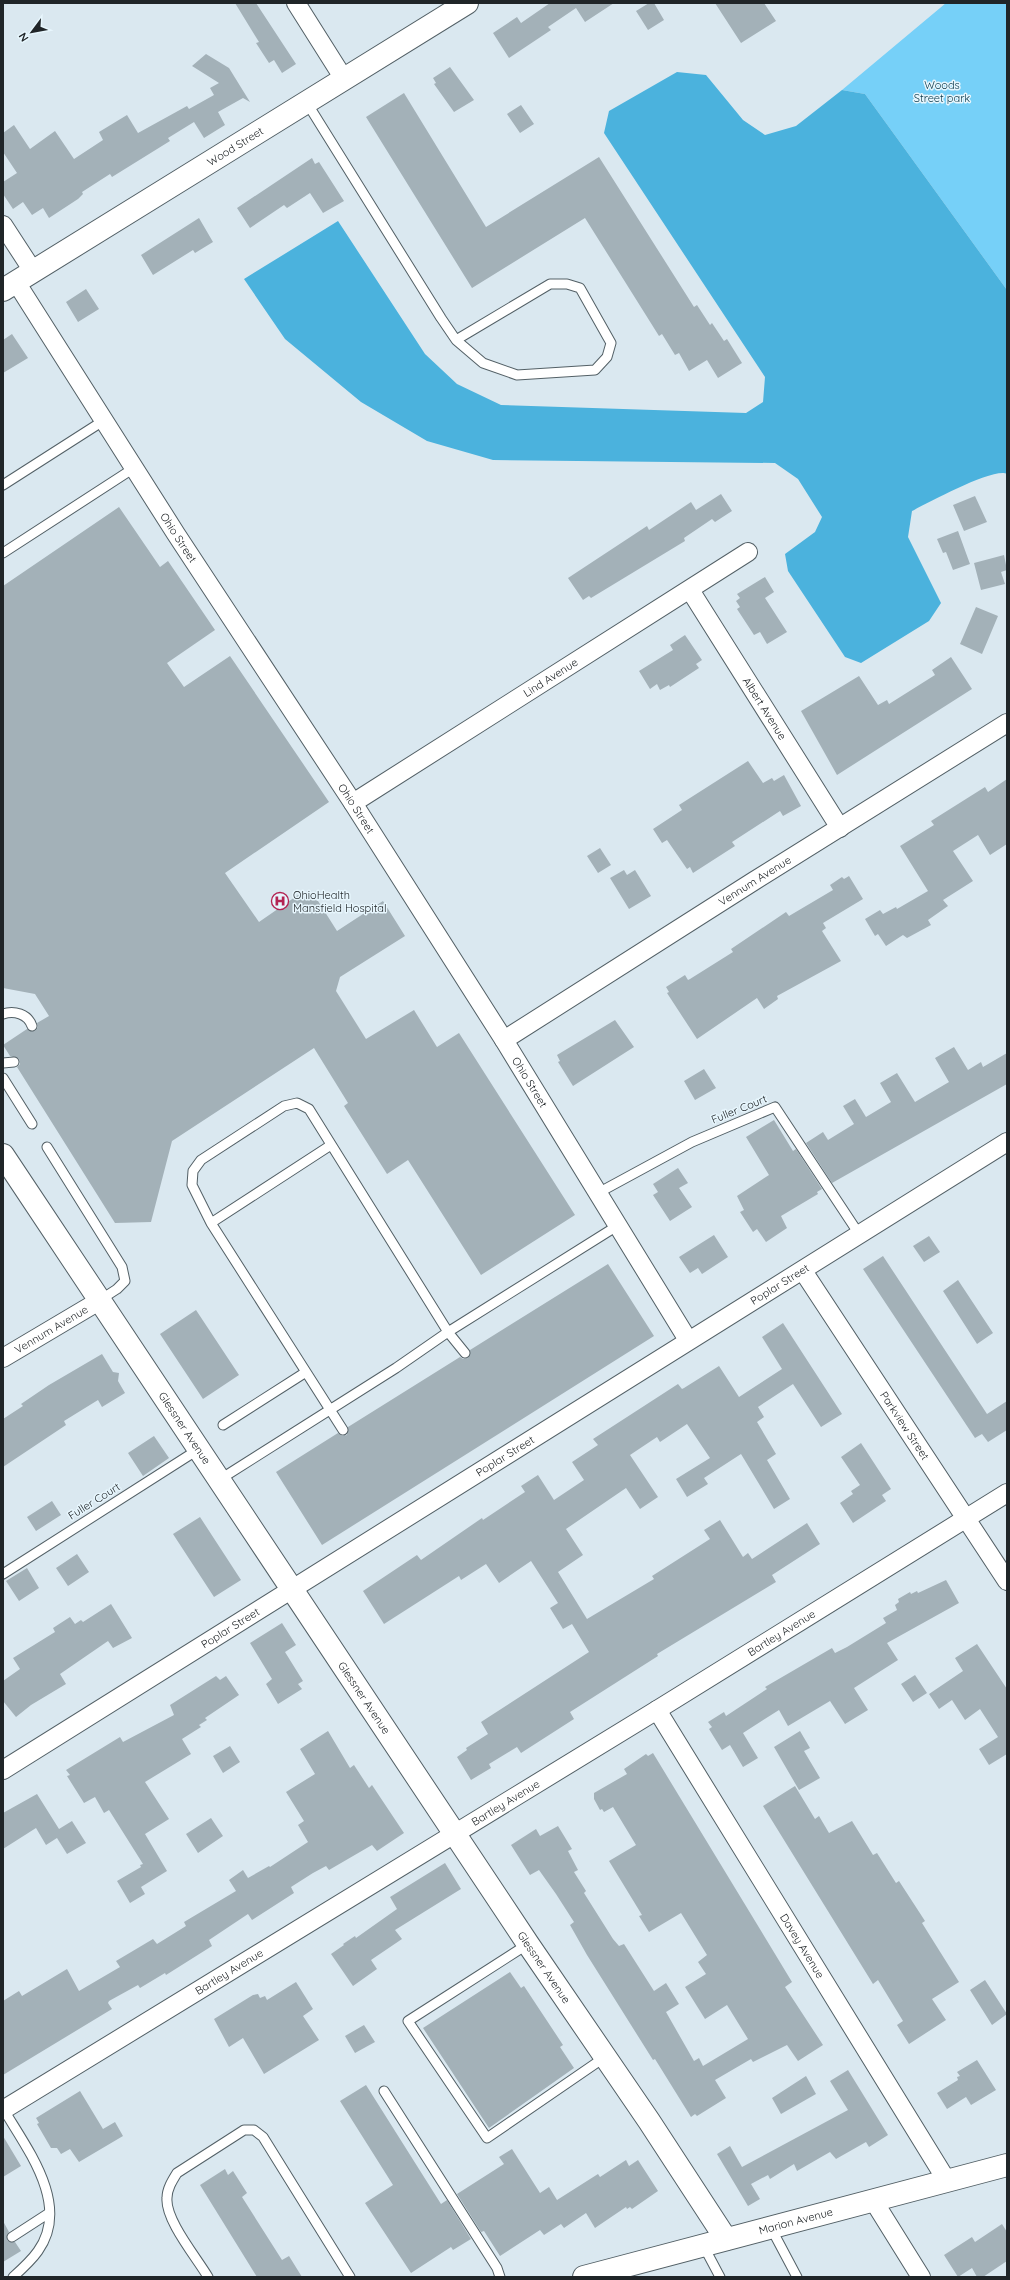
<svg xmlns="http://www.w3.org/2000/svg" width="1010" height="2280" viewBox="0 0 1010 2280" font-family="Quicksand,sans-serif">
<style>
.green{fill:#76d0f8}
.forest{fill:#4bb2dd}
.building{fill:#a3b1b8}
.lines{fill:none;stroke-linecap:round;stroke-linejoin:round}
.lane-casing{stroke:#536066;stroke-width:11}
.street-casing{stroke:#536066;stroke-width:20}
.secondary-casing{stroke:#536066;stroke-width:24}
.lane{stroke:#fff;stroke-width:9}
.street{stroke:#fff;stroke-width:18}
.secondary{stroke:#fff;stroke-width:22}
.labels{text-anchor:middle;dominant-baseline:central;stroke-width:3;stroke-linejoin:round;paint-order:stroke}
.park-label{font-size:11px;fill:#063547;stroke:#e7f6fd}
.street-label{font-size:11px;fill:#202528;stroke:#e7f6fd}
.poi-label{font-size:11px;fill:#202528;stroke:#e7f6fd;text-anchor:start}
</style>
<rect width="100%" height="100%" fill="#dae8f0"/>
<path class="green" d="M946,3H1007V290L865,94L842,90Z"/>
<path class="forest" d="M677,72L706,75L743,120L765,135L796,126L842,90L865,94L1007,290V474C994,467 928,503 912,511L908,537L941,603L929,621L861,663L845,657L788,571L785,554L815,532L822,517L798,479L775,463L493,460L427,441L361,402L285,339L244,279L338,221L425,354L457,384L501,405L746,413L763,402L765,377L604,133L609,111Z"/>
<path class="building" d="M235,3H256L296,64L282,73L274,60L269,63L256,43L259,42Z
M550,3H614L585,22L576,8L548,27L551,30L509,58L493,33L517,17L521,23Z
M649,3H654L664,20L648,30L636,11Z
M715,3H764L776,21L741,43Z
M206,54L229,68L250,102L243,98L218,112L225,125L204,138L194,122L168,138L170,141L112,177L110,174L82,192L83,194L78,199L49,218L43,208L32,215L23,202L13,209L3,194V182L17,173L3,152V133L14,125L30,149L55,131L74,159L103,140L99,132L127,115L138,133L187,106L189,109L214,95L210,88L219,83L192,66Z
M450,67L474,100L454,112L434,84L436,83L433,78Z
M404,93L486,227L599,157L694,307L697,305L710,325L712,323L724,341L727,339L742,363L718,378L707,360L689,371L679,353L675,355L662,334L659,336L585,218L472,288L366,117Z
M521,105L534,124L520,133L507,114Z
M312,158L315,164L319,162L344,201L323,213L310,193L287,208L284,205L250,228L237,208Z
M199,218L213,242L195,253L193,250L153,275L141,255Z
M86,289L99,309L78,322L66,302Z
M12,334L28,358L3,373V340Z
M721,494L732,511L715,522L712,519L684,538L685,541L591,598L589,596L583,600L568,578L647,526L649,530L691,502L696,510Z
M975,496L987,522L964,531L953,505Z
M119,507L160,567L168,561L215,630L167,663L184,687L230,656L329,802L225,873L259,922L298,895L318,901L337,931L383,901L405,936L340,977L336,991L366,1039L414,1010L437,1047L459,1033L575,1215L481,1275L408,1160L387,1174L344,1106L348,1103L314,1048L172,1141L151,1222L115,1223L17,1067L20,1064L19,1059L10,1056L3,1045L27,1029L35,1031L38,1027L37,1023L49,1016L35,994L3,988V586Z
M958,531L970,564L953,570L946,552L943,553L937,539Z
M1004,555L1007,570L1001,572L1005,584L981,590L974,563Z
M765,577L774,592L765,598L787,632L767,644L760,632L754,635L737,609L740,607L736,601L740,598L737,594Z
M976,607L998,616L982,654L960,644Z
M685,635L702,660L696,664L699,668L670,687L669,685L660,690L657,684L650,689L639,671L673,650L670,645Z
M951,657L972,689L837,775L801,711L859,676L878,705L887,700L889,704L935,675L932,670Z
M748,761L763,783L772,778L774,781L784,775L801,806L783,816L780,811L732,842L735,846L693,873L690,867L687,869L667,840L662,843L653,829L682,810L679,805Z
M1007,779V844L990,855L978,835L953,851L973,881L943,900L948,906L928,920L931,925L907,938L903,935L886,946L878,934L875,936L865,919L880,910L883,914L896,907L897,909L928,891L900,846L934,825L931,821L985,787L988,792Z
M600,848L611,865L598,873L587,856Z
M624,870L627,875L635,870L651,896L629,909L610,878Z
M849,876L863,899L823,923L826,928L822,931L841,961L777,996L778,999L764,1009L757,998L697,1039L667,993L669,992L666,987L685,975L688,980L690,979L733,952L731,949L786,912L789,916L833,890L830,885L842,877L844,879Z
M615,1020L634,1047L573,1086L558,1062L560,1061L557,1055Z
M954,1047L968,1070L981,1062L983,1067L1007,1053V1084L832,1183L806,1143L823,1132L828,1140L854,1124L843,1106L855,1099L866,1117L891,1102L880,1083L897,1073L915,1102L949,1082L935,1058Z
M704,1069L716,1088L695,1100L684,1081Z
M774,1120L793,1151L796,1149L822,1189L817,1192L818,1194L781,1216L787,1228L766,1242L757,1229L753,1232L740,1212L744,1210L737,1196L769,1175L746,1137Z
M678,1168L688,1183L679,1188L692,1207L670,1221L653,1195L658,1192L653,1184Z
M714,1235L728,1257L702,1274L698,1268L690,1273L679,1257Z
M929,1236L940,1252L924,1262L913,1246Z
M883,1256L987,1414L1007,1401V1430L988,1442L982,1434L975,1438L863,1269Z
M608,1264L654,1336L322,1545L276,1472L338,1433L343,1436L347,1435L348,1427L460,1357L463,1359L468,1358L470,1350Z
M958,1280L993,1333L977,1344L943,1291Z
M196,1310L239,1375L203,1399L160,1334Z
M783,1323L842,1414L821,1427L793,1384L758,1407L764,1417L757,1422L776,1454L767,1460L790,1499L774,1509L741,1454L704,1478L708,1484L687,1497L676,1479L710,1458L687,1424L660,1442L657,1437L630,1455L658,1497L640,1509L626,1488L566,1529L583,1555L558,1572L587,1619L654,1579L652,1576L710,1539L704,1530L720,1520L743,1557L748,1553L752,1559L807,1523L820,1544L772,1575L776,1582L657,1654L658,1656L570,1712L574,1719L521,1753L517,1747L489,1764L491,1768L471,1780L457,1757L467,1750L466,1748L488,1734L481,1722L589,1652L572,1624L563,1629L550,1608L558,1603L531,1561L499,1583L486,1564L461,1580L459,1576L384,1624L363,1591L417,1555L421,1560L482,1518L483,1520L525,1492L521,1486L538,1475L554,1500L584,1480L572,1462L598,1445L593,1439L678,1384L682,1389L684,1388L719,1366L739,1397L782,1369L762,1337Z
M102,1354L113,1372L119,1373L118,1381L125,1393L102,1407L98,1400L64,1421L66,1425L3,1467V1419L23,1406L21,1404L49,1385Z
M154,1436L169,1458L143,1476L128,1453Z
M861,1443L891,1489L882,1495L886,1501L853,1523L840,1503L853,1494L851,1491L860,1485L841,1457Z
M52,1501L61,1515L36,1531L27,1517Z
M200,1517L241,1580L214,1597L173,1534Z
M77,1554L89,1572L68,1586L56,1568Z
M27,1568L39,1588L19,1601L6,1581Z
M946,1580L959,1603L887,1643L898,1660L854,1688L868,1710L845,1724L830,1701L788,1726L779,1710L743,1733L758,1758L743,1767L730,1745L722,1750L709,1729L712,1727L708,1722L724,1712L726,1716L767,1689L765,1687L832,1648L835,1653L847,1647L886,1623L883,1618L897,1610L895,1605L899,1602L898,1599L910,1592L911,1594L917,1591L918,1593Z
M111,1604L132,1638L113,1648L108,1641L60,1674L66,1684L31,1705L16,1717L3,1701V1681L20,1669L13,1658L55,1632L53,1628L70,1617L75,1624L81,1620L83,1622Z
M282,1623L296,1645L285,1652L303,1681L298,1684L302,1689L278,1704L266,1684L272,1679L250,1643Z
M977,1644L1007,1689V1754L989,1765L979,1749L998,1737L980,1709L965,1720L952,1700L939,1709L929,1694L963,1671L955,1658Z
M915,1675L927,1693L913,1702L901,1684Z
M216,1676L220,1680L226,1676L239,1695L205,1718L207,1720L199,1725L201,1727L182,1739L191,1754L145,1782L169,1819L145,1834L167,1871L141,1887L145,1894L130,1903L117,1881L141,1867L140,1865L143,1864L109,1810L104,1813L95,1797L84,1803L67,1776L70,1775L66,1770L120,1737L123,1742L174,1715L170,1705Z
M328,1731L350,1768L354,1765L369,1788L372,1785L404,1833L377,1851L372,1845L329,1870L326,1866L313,1873L291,1887L294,1893L252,1920L248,1914L209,1940L212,1946L166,1975L165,1973L140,1988L138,1985L109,2001L108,2003L112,2009L3,2075V2001L19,1991L22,1996L67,1969L79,1991L120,1967L116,1961L153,1939L157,1944L186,1926L184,1922L236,1891L229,1880L243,1870L248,1878L269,1866L270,1867L308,1842L298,1825L304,1821L286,1792L315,1774L300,1749Z
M800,1731L810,1748L804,1751L820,1778L799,1790L774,1747Z
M230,1746L240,1762L223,1773L213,1756Z
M653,1753L792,1982L785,1987L823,2045L798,2061L787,2045L753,2062L751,2059L715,2080L726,2098L697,2116L695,2114L691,2117L655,2059L653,2060L587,1955L570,1925L574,1922L556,1894L539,1870L530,1875L511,1845L536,1829L540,1836L558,1826L572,1849L568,1851L578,1870L574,1872L586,1891L584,1893L613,1939L619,1946L624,1944L654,1991L666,1983L679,2004L666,2012L694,2061L699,2058L703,2066L748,2039L727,2005L705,2019L685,1987L706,1974L698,1962L707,1955L681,1913L649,1932L639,1916L642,1915L609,1861L636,1845L613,1807L604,1812L602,1809L600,1810L594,1799V1793L627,1774L624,1769L646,1754L648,1756Z
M795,1786L815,1819L819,1816L829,1833L852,1821L873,1855L877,1853L896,1883L899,1881L925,1921L922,1923L959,1982L932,1999L946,2020L909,2044L897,2025L903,2021L878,1980L873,1984L763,1806Z
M37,1794L59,1829L72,1821L86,1843L67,1854L57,1838L46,1845L36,1828L3,1849V1813Z
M211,1818L223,1836L198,1853L186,1834Z
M445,1863L461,1889L395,1930L402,1939L371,1960L377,1969L353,1986L331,1954L344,1945L343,1944L355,1936L356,1938L397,1909L390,1897Z
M510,1972L521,1988L524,1986L563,2045L560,2047L574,2068L489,2128L423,2028Z
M985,1980L1007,2014L992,2025L970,1990Z
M296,1982L313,2009L303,2016L319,2040L264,2074L243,2038L229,2047L214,2019L253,1995L258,1994L260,1998L265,1996L267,2000Z
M364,2025L375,2042L355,2053L345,2036Z
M977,2060L996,2090L971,2105L966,2097L947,2109L937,2093L958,2080L957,2077L960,2076L957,2072Z
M848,2070L888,2135L869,2147L866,2142L836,2159L830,2152L797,2171L794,2164L770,2179L768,2175L751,2184L760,2199L748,2206L717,2154L730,2146L742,2167L848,2110L830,2081Z
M806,2076L816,2094L781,2114L772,2098Z
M366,2085L441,2204L447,2200L471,2239L453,2250L451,2247L411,2273L365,2203L393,2185L340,2101Z
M80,2091L103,2129L115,2122L123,2136L79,2162L70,2149L61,2154L57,2148H51L37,2124L39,2123L36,2118Z
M3,2136L21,2166L3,2177Z
M512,2149L540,2193L549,2187L557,2200L598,2174L600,2177L626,2160L629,2166L638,2160L658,2191L632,2209L630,2207L627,2209L626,2207L595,2228L586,2213L564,2228L561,2224L544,2235L540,2230L500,2256L484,2231L481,2232L457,2194L504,2164L499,2157Z
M225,2169L228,2175L233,2171L247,2193L242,2197L282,2260L289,2256L302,2277H257L200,2185Z
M3,2221L9,2232L7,2235V2240L10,2242H15L21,2251L3,2262Z
M1002,2224L1007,2232V2261L983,2277H977L972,2268L958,2277L944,2255L972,2237L975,2242Z"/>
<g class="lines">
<g class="lane-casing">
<path id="lane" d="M307,103L441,318L456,340L483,363L517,375L595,370L607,357L611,343L580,288L567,284H550L456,340
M3,485L103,421
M3,553L134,468
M3,1014C14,1010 28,1014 32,1026
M3,1063L14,1062
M3,1078L32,1124
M47,1147L122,1267L125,1281L117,1289L100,1300
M598,1193L692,1142L775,1107L859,1234
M211,1223L331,1145
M223,1425L306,1372
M343,1430L211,1223L192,1185L193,1171L201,1160L284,1106L297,1103L309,1109L448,1332L465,1353
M219,1480L396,1368L448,1332L617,1226
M3,1574L199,1449
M528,1944L408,2021L487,2138L605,2057
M384,2091L497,2268L500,2277
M4,2110C27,2149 71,2205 38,2251C31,2261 22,2269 13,2277
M771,2228L797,2277
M12,2237L49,2213
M703,2245L720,2277
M208,2277C197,2258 165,2220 167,2198C167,2189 172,2181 177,2173L244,2130H254L263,2137L350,2277"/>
</g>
<g class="street-casing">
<g id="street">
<path d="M296,3L344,79"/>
<path d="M3,225L33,271"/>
<path id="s1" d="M16,282L176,534L353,803L504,1040L688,1340"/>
<path id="s2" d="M690,590L840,828"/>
<path id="s3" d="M353,803L748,552"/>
<path id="s4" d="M504,1040L754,881L1007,723"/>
<path id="s5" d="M803,1271L1007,1581"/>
<path id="s6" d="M3,1358L99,1301"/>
<path id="s7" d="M657,1710L947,2181"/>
<path id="s8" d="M3,1770L1007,1142"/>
<path id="s9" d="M3,2110L657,1710L1007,1493"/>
<path d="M873,2200L921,2277"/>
</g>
</g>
<g class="secondary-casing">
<g id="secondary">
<path id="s10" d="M3,290L467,3"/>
<path id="s11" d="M3,1155L528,1944L649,2121L726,2239"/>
<path id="s12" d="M584,2277L1007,2165"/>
</g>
</g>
<use href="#lane" class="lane"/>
<use href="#street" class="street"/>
<use href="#secondary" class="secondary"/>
</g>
<defs>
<g id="hospital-ring" transform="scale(0.9)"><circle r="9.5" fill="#e7f6fd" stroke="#b32352" stroke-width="1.5"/><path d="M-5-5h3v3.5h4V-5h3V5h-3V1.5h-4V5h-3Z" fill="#b32352"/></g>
</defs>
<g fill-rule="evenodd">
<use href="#hospital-ring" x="280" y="901"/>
</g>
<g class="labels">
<g class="park-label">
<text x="942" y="85">Woods<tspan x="942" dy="13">Street park</tspan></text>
</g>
<g class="street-label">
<text stroke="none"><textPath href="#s10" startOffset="273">Wood Street</textPath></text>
<text stroke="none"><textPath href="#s1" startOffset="303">Ohio Street</textPath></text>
<text stroke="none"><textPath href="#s3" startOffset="234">Lind Avenue</textPath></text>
<text stroke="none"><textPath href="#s2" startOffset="140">Albert Avenue</textPath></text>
<text stroke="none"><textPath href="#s1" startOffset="627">Ohio Street</textPath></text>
<text stroke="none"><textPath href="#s4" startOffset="297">Vennum Avenue</textPath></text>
<text stroke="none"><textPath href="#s1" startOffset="951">Ohio Street</textPath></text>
<text transform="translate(739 1109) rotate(-22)">Fuller Court</text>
<text stroke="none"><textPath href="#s8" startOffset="916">Poplar Street</textPath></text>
<text stroke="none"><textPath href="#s6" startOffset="56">Vennum Avenue</textPath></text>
<text stroke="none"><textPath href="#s5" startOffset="185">Parkview Street</textPath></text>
<text stroke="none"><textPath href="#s11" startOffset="328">Glessner Avenue</textPath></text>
<text stroke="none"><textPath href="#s8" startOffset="592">Poplar Street</textPath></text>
<text transform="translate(94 1501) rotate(-32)">Fuller Court</text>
<text stroke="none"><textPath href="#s8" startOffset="268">Poplar Street</textPath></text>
<text stroke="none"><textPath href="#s9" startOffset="913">Bartley Avenue</textPath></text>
<text stroke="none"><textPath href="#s11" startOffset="652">Glessner Avenue</textPath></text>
<text stroke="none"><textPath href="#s9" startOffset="589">Bartley Avenue</textPath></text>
<text stroke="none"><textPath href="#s7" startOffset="277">Davey Avenue</textPath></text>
<text stroke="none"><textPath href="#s11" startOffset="976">Glessner Avenue</textPath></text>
<text stroke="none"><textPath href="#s9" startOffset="265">Bartley Avenue</textPath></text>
<text stroke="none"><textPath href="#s12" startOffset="219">Marion Avenue</textPath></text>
</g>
<g class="poi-label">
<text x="293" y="895">OhioHealth<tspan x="293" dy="13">Mansfield Hospital</tspan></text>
</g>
</g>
<rect width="1010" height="2280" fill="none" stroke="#202528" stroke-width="8"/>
<g transform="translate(32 32) rotate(238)" stroke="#e7f6fd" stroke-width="3" paint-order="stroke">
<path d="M0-3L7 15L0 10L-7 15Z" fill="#202528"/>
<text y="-6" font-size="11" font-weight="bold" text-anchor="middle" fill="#202528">N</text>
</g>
</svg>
